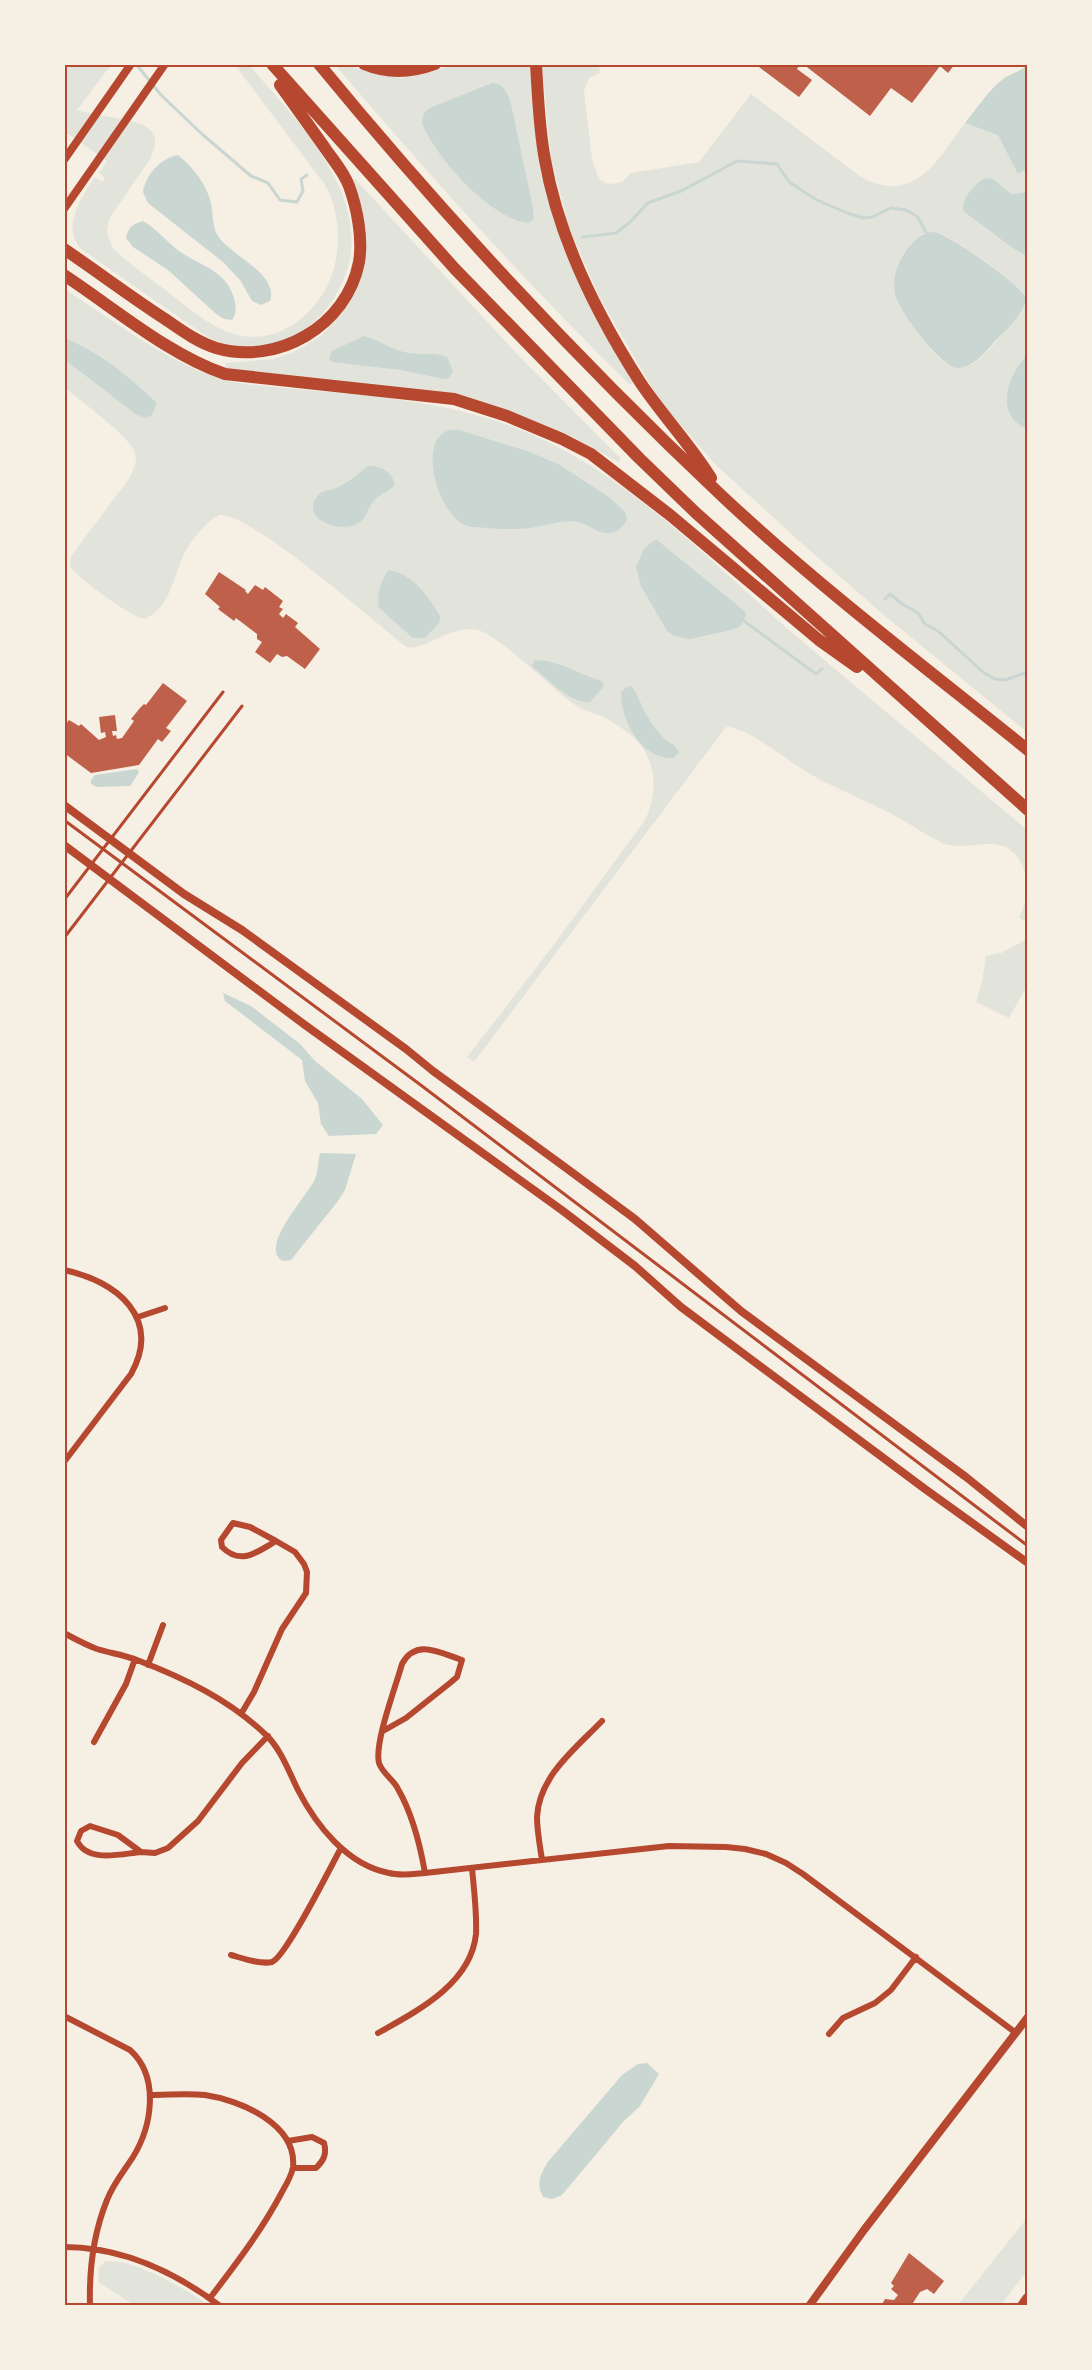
<svg xmlns="http://www.w3.org/2000/svg" width="1092" height="2370" viewBox="0 0 1092 2370" font-family="Figtree,sans-serif">
<style>
.green{fill:#e2e4dc;fill-rule:evenodd}
.water{fill:#c9d6d2}
.lines{fill:none;stroke-linecap:round;stroke-linejoin:round}
.stream{stroke:#c9d6d2;stroke-width:3}
.building{fill:#bf614a}
.service{stroke:#b5482f;stroke-width:3}
.minor{stroke:#b5482f;stroke-width:6}
.tertiary{stroke:#b5482f;stroke-width:8}
.motorway{stroke:#b5482f;stroke-width:12}
.neatline{fill:none;stroke:#b5482f;stroke-width:2}
</style>
<rect width="100%" height="100%" fill="#f6efe4"/>
<path class="green" d="M65,65H111L77,110C88,113 99,115 110,117C135,121 168,125 150,159L109,219L107,233L113,248C126,262 142,272 156,283C181,301 207,327 237,335C260,340 279,335 298,321C340,290 349,229 325,185L235,65H249C299,123 385,207 338,291C328,310 313,327 294,336C266,349 233,351 206,336L81,249C61,226 81,198 95,177L102,182L105,178L99,173L107,161L68,134L65,138Z
M335,65H349L375,74L401,78L424,74L449,65H530L537,134L590,306L615,353L633,382L630,385C526,283 429,175 335,65Z
M542,65H599L600,73L589,78L584,90L592,159L599,179L605,183L614,184L623,181L631,173L699,162L751,94L861,177C915,206 937,160 965,123L996,133L1025,171L1027,169V355C1009,375 992,415 1027,429V732L885,616L798,540L716,465L660,401L601,300L570,230L551,159ZM936,232C951,236 1019,283 1026,297C1024,310 1012,321 1004,332C994,343 979,366 962,367C957,367 948,365 944,362C928,351 896,305 894,286L922,234Z
M355,179L518,355L621,459L618,462L573,437L503,410L225,368L226,363L272,359L292,353L322,335L343,312L359,281L352,180Z
M64,289C118,323 181,374 244,384C333,394 426,395 511,426C622,467 707,559 795,635C872,701 951,765 1027,830V922L1019,918C1029,898 1031,870 1014,853C995,833 963,854 940,842C924,834 909,823 892,814C865,800 836,789 810,774C789,762 748,727 726,727L474,1062L467,1057L553,946L645,820C656,797 657,772 644,750C637,737 618,725 605,718C595,713 585,711 575,705C553,690 498,634 477,630C450,624 425,651 407,647C375,623 251,512 219,515C204,523 187,545 181,561C172,583 169,607 145,619C131,617 77,578 70,566L71,556L128,480C133,471 138,462 135,453C131,437 79,400 65,388Z
M1027,939V986L1009,1018L976,1002L982,982L986,956L1001,953Z
M1027,2218V2271L1001,2305H958Z
M105,2261C135,2259 184,2288 208,2305H134L98,2282L99,2268Z"/>
<path class="water" d="M1027,65V169L1018,174L998,135L965,123C977,108 988,91 1003,79C1012,73 1020,72 1027,65Z
M492,83C504,83 508,94 511,104L532,203L534,218L529,223C491,220 435,157 422,123L424,113L430,108Z
M178,155C195,169 209,187 212,209C213,218 213,228 218,236C231,256 279,274 270,301L261,305L252,301L240,280L223,262L148,203L143,192C146,174 161,158 178,155Z
M986,178L993,179L1011,194L1027,192V256L1013,248L963,211C961,199 975,183 986,178Z
M143,221C157,229 167,242 179,251C200,266 226,270 234,298C236,306 237,313 232,320L224,319L215,313L168,270L133,247L126,238C128,227 133,224 143,221Z
M935,232C951,236 1018,283 1026,297C1026,312 1006,330 995,341C986,352 975,366 959,368C941,369 899,311 895,294C892,278 897,264 906,251C914,240 921,232 935,232Z
M364,336C380,340 392,351 409,353C421,355 435,352 447,357L453,371L449,378L444,379L401,370L332,362L329,359L332,351Z
M64,338C100,352 129,377 157,403L152,415L146,418L137,415L65,360Z
M1027,355V429C993,415 1008,375 1027,355Z
M449,430H459L527,451L558,464L609,497L625,512L627,519C624,526 619,531 611,533C597,535 586,521 572,521C560,521 548,525 536,527C519,530 503,529 486,528C480,527 473,528 467,526C440,517 415,442 449,430Z
M368,466C381,466 392,471 395,485C389,491 378,495 373,502C367,510 367,518 357,524C340,533 300,519 317,497C322,490 326,491 333,489C347,485 357,474 368,466Z
M657,540L742,609L746,614L744,621L739,627L731,630L690,639L674,636L667,631L641,586L636,567L644,549L653,541Z
M389,570C414,575 428,596 440,616L439,623L425,638H413L379,608C376,596 381,579 389,570Z
M535,660C560,660 579,675 602,681L604,686L590,702C570,704 549,680 534,668L532,666Z
M631,686C638,694 640,703 645,712C650,721 657,732 665,739C670,743 676,746 679,752L674,758C641,760 621,721 621,692L627,687Z
M137,769L139,772L130,786L97,787L91,784V780L95,775Z
M223,993L251,1006L300,1044L315,1061L362,1099L383,1125L376,1134L329,1136L321,1124L318,1103L305,1081L302,1060L225,1001Z
M320,1153L356,1154L345,1190L338,1201L291,1260L283,1261C258,1248 306,1197 314,1181C318,1173 318,1162 320,1153Z
M647,2063L659,2074L640,2106L623,2122L562,2195L552,2199L543,2197C536,2183 540,2176 547,2163L622,2075L638,2064Z"/>
<g class="lines">
<path class="stream" d="M136,64L161,95L202,134L251,176L268,183L280,200L297,202L303,191L301,179L307,175
M583,237L616,233L629,223L648,203L681,191L737,161L777,164L789,182L815,199L847,213L864,218L872,217L891,208L906,210L918,217L928,236
M885,599L890,594L902,604L918,613L925,624L938,631L983,672L995,679L1005,680L1028,672
M744,621L816,674L822,669"/>
</g>
<path class="building" d="M755,64H800L797,69L812,80L799,97Z
M803,64H955L948,73L940,66L912,103L891,88L870,116Z
M219,572L246,590L245,591L248,594L255,585L263,590L265,587L283,601L279,607L283,609L279,614L283,618L286,614L298,623L295,627L320,649L305,669L287,656L282,657L277,654L270,663L255,652L262,642L257,639V634L236,618L234,621L218,609L220,607L205,594Z
M163,683L187,701L166,728L171,731L162,742L158,739L139,765L91,773L64,753V726L69,720L79,726L81,724L99,740L106,737L105,732L101,733L99,717L115,715L117,731H112L113,736L116,735L117,739L122,738L134,721L131,719L140,708L144,704L146,705Z
M909,2253L944,2281L934,2294L927,2289L920,2292L911,2306H881L885,2299L894,2300L898,2295L891,2289L894,2286L891,2283Z"/>
<g class="lines">
<path class="service" d="M64,820L422,1086L1028,1546
M64,900L223,692
M64,938L242,706"/>
<path class="minor" d="M64,1270C117,1281 162,1318 131,1374L64,1462
M138,1317L165,1308
M64,1633C75,1639 86,1645 97,1649C110,1653 124,1655 137,1660C184,1678 230,1700 266,1735C281,1749 289,1772 298,1790C316,1825 347,1865 389,1873C401,1876 413,1874 425,1873L669,1846L726,1847L745,1849L766,1854L786,1863L803,1874L1016,2033
M148,1665L163,1625
M241,1714L254,1692L282,1629L306,1593L307,1572L304,1564L295,1552L276,1541C257,1552 241,1566 222,1547L221,1540L233,1523L250,1527L276,1541
M383,1731L406,1718L450,1683L457,1677L462,1660C440,1653 416,1638 402,1664C396,1686 374,1743 379,1763C382,1773 394,1780 398,1789C413,1815 420,1844 425,1873
M94,1742L126,1684L135,1659
M90,1826L118,1835L141,1852C120,1854 88,1863 77,1841L81,1831Z
M141,1852L155,1853L168,1848L198,1821L242,1763L268,1736
M542,1860C540,1846 537,1831 537,1817C539,1776 576,1748 602,1721
M231,1955C242,1958 260,1965 272,1962C286,1957 331,1866 341,1848
M64,2016L130,2050C160,2077 152,2126 133,2157C124,2171 113,2184 107,2200C94,2232 89,2271 90,2306
M378,2033C417,2011 471,1984 476,1934C477,1912 474,1890 472,1868
M829,2034L843,2018L875,2003L891,1990L916,1957
M150,2095C169,2095 187,2093 205,2095C240,2100 297,2124 293,2167C292,2175 286,2185 282,2192C262,2230 236,2264 210,2298
M288,2141L312,2137L324,2143C327,2154 324,2160 316,2168H293
M64,2247C122,2247 175,2272 220,2306"/>
<path class="tertiary" d="M64,160L131,64
M64,209L165,64
M64,805L184,894L242,930L406,1049L433,1071L562,1165L635,1219L741,1311L966,1477L1028,1527
M64,845L305,1025L563,1211L635,1266L681,1307L925,1489L1028,1563
M809,2306L864,2230L1028,2017"/>
<path class="motorway" d="M272,64L455,269L639,458L696,513L1028,810
M319,64C444,216 579,361 722,496C818,586 925,667 1028,750
M364,64C388,74 411,73 435,64
M536,64C538,96 539,129 545,160C559,240 597,315 640,382C662,415 690,444 711,478
M64,249C98,272 131,297 165,319C181,330 197,342 216,348C277,366 347,326 359,262C363,238 357,208 349,186C344,172 333,160 325,148C310,127 295,106 280,85
M64,275C114,308 169,355 225,374L454,399L507,416L562,439L591,454L670,515L819,640L857,667
M1023,2306L1028,2299"/>
</g>
<rect width="1092" height="2370" fill="none" stroke="#f6efe4" stroke-width="132"/>
<rect x="66" y="66" width="960" height="2238" class="neatline"/>
</svg>
